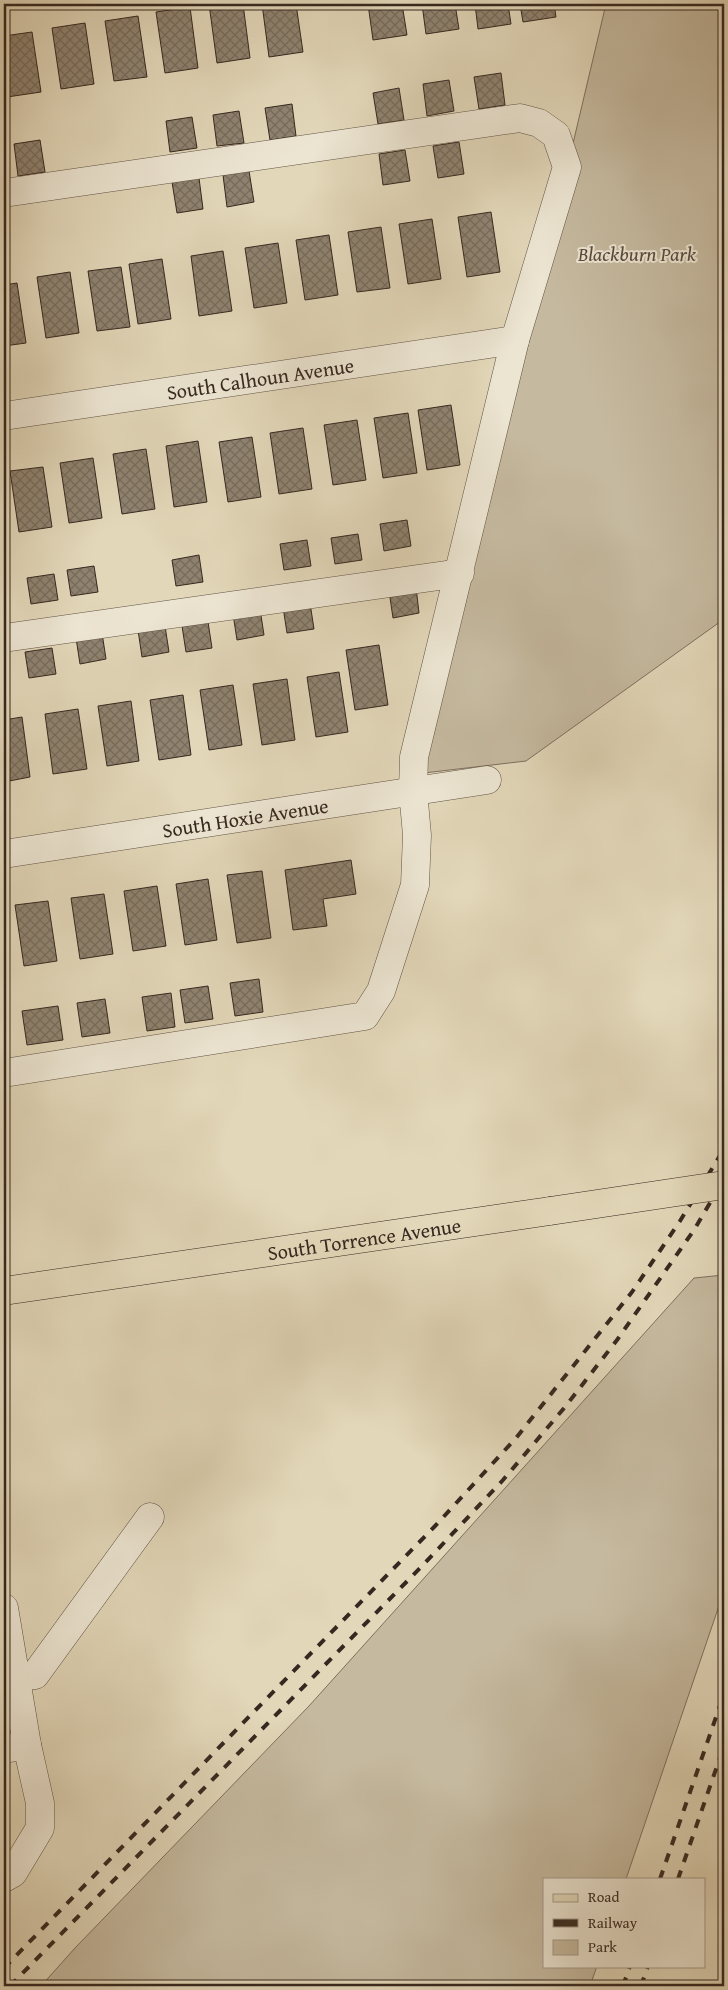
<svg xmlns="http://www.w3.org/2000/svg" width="728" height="1990" viewBox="0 0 728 1990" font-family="'Gentium Book Plus',serif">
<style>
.green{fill:#c5b99f;stroke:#7e7060}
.building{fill:url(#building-cross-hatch);stroke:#362820}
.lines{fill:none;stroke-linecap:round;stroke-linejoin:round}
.minor-casing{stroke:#615446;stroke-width:29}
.major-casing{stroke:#362820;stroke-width:29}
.minor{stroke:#ece5d2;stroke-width:28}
.major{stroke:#e2d7b9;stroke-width:28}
.rail{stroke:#362820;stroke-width:4;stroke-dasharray:9 9;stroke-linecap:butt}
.major-bridge-casing{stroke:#362820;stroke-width:29;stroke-linecap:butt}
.major-bridge{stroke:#e2d7b9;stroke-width:28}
.labels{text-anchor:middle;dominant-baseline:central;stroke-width:4;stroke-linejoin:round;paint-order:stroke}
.park-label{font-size:20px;font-style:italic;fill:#5a4c40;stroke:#ece5d2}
.street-label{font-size:20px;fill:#362820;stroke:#ece5d2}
</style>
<defs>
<pattern id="building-cross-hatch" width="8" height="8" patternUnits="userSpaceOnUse" patternTransform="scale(1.25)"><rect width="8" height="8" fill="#8f8370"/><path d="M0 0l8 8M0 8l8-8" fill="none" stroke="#766b5c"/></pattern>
</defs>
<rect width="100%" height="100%" fill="#e2d7b9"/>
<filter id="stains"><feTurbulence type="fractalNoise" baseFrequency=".004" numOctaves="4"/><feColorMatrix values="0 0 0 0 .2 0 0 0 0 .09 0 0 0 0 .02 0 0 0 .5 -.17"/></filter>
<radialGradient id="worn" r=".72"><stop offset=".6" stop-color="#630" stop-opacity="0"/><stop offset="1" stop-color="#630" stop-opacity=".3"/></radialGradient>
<path class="green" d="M606,4H724V619L526,761L424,773Z
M724,1275V1591L626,1879H544V1966H597L590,1986H41L75,1948L309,1706L694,1278Z"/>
<path class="building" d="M209,4H243L250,58L217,63Z
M262,4H296L303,52L269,57Z
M368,4H402L407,35L373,40Z
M422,4H455L459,29L426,34Z
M475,4H508L511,24L478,29Z
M520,4H554L556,17L523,22Z
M190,7L198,68L165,73L156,12Z
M138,16L147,77L114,81L105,21Z
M85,23L94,84L61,89L52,28Z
M32,32L41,92L7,97L4,73V36Z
M501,73L505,105L479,109L474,77Z
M449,80L454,111L427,116L423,84Z
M399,88L404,120L378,124L373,93Z
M292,104L296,136L270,140L265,108Z
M239,111L244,143L217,146L213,115Z
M192,117L197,148L170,152L166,121Z
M40,140L45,172L18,176L14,144Z
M459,142L464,174L438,178L433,146Z
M405,150L410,181L383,185L379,154Z
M249,171L254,202L227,207L223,175Z
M199,178L203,209L177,213L172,182Z
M491,212L500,272L467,277L458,217Z
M432,219L441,279L408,284L399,224Z
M381,227L390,288L357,292L348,232Z
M329,235L338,295L305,300L296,240Z
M278,243L287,303L254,308L245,248Z
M223,251L232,311L199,316L191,256Z
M162,259L171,319L138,324L129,264Z
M121,267L130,327L97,331L88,271Z
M70,272L79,333L46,338L37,277Z
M17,283L26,343L4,346V285Z
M451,405L460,465L427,470L418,410Z
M408,413L417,473L383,478L374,418Z
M357,420L366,480L333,485L324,425Z
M303,428L312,489L279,494L270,433Z
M252,437L261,497L228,502L219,442Z
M198,441L207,502L174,507L166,446Z
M146,449L155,509L122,514L113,454Z
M93,458L102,518L69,523L60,463Z
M43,467L52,527L19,532L10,471Z
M407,520L411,546L384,551L380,524Z
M358,534L362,560L335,564L331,538Z
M307,540L311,566L284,570L280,544Z
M199,555L203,582L176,586L172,560Z
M94,566L98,592L71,596L67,570Z
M54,574L58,600L31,604L27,578Z
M416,587L419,613L393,618L389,591Z
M310,603L314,629L287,633L283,607Z
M260,609L264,635L237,640L233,614Z
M208,622L212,648L186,652L182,626Z
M165,626L169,652L142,657L138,630Z
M102,633L106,659L80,664L76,638Z
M379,645L388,705L355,710L346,650Z
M52,648L56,674L29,678L25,652Z
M4,651L8,676H4Z
M339,672L348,732L316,737L307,677Z
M287,679L295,740L262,745L253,684Z
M233,685L242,745L209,750L200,690Z
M183,695L191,755L159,760L150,700Z
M131,701L139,761L107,766L98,706Z
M78,709L87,769L53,774L45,714Z
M22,717L30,777L4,782V720Z
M351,860L356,894L323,899L327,926L293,930L285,870Z
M262,871L271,938L237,943L227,875Z
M208,879L217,940L185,945L176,884Z
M157,886L166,946L133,951L124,891Z
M104,894L113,954L80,959L71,898Z
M48,901L57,961L24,966L15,905Z
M259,979L263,1012L235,1016L230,983Z
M208,986L213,1019L185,1023L180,990Z
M171,993L175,1027L147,1031L142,997Z
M105,999L110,1033L82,1037L77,1003Z
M58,1006L63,1040L27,1045L22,1011Z"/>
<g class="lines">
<g class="minor-casing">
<g id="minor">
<path d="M4,193L520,118L539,123L556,135L567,167L515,340L414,757L413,791L417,835L415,885L381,991L365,1016L4,1073"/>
<path id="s1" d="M4,416L515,340"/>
<path d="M4,638L460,573"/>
<path id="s2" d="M4,854L487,780"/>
<path d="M4,1608L27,1745L40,1803V1828L13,1873L4,1878"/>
<path d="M15,1677L35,1675L150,1517"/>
<path d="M4,1749L27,1745"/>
</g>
</g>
<g class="major-casing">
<g id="major">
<path id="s3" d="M4,1291L550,1211"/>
</g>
</g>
<use href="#minor" class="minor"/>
<use href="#major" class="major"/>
<path class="rail" d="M660,1879L724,1694
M678,1879L724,1746
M4,1968L436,1525L516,1438L632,1292L680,1221L724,1149
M10,1986L423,1565L503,1480L565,1407L617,1340L694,1230L724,1179
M623,1986L630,1966
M641,1986L648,1966"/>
<g class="major-bridge-casing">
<path id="major-bridge" d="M550,1211L724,1185"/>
</g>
<use href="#major-bridge" class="major-bridge"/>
</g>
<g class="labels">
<g class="park-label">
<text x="637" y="253">Blackburn Park</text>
</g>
<g class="street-label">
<text stroke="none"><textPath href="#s1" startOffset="259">South Calhoun Avenue</textPath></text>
<text stroke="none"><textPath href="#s2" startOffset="244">South Hoxie Avenue</textPath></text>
<text stroke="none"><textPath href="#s3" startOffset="364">South Torrence Avenue</textPath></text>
</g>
</g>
<rect width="728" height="1990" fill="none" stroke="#e2d7b9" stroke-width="20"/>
<rect x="5" y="5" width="718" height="1980" fill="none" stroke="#362820" stroke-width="2.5"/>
<rect x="10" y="10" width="708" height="1970" fill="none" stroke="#362820"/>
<rect x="543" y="1878" width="162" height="90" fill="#ece5d2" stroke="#a3998b"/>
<rect x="553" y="1894" width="25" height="8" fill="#e2d7b9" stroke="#a3998b"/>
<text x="588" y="1902" font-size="15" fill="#362820">Road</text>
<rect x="553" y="1919" width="25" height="8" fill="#362820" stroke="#a3998b"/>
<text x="588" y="1928" font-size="15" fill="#362820">Railway</text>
<rect x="553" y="1940" width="25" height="15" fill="#c5b99f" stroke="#a3998b"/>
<text x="588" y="1952" font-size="15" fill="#362820">Park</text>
<rect width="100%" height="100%" filter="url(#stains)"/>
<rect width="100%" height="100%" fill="url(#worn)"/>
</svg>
